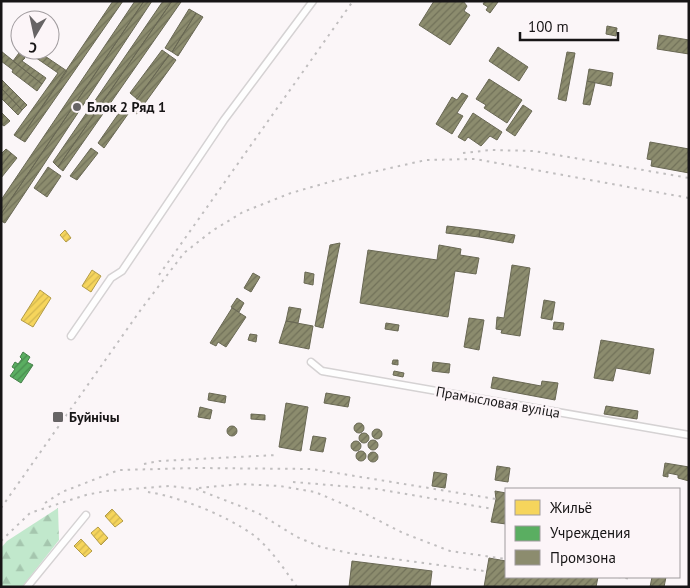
<svg xmlns="http://www.w3.org/2000/svg" width="690" height="588" viewBox="0 0 690 588" font-family="'PT Sans',sans-serif">
<style>
.forest{fill:url(#forest-firs)}
.homes{fill:url(#homes-hatch);stroke:#b39b47}
.public{fill:url(#public-hatch);stroke:#46804a}
.industry{fill:url(#industry-hatch);stroke:#696854}
.lines{fill:none;stroke-linecap:round;stroke-linejoin:round}
.minor-casing{stroke:#d5d2d3;stroke-width:9}
.minor{stroke:#fefefe;stroke-width:6}
.rail{stroke:#c0bebf;stroke-width:2;stroke-dasharray:2.5 5;stroke-linecap:butt}
.poi-dot{fill:#676465;stroke:#fcf5f8;stroke-width:2}
.labels{text-anchor:middle;dominant-baseline:central;stroke-width:5;stroke-linejoin:round;paint-order:stroke}
.poi-label{font-size:14px;font-weight:bold;fill:#171516;stroke:#fcf5f8;text-anchor:start}
.street-label{font-size:14px;fill:#171516;stroke:#fcf5f8}
</style>
<defs>
<pattern id="forest-firs" width="22" height="20" patternUnits="userSpaceOnUse" patternTransform="scale(1.25)"><rect width="22" height="20" fill="#c1e8cc"/><path d="M5 1l3.5 6h-7zM16 11l3.5 6h-7z" fill="#a5c6ae"/></pattern>
<pattern id="homes-hatch" width="6" height="6" patternUnits="userSpaceOnUse" patternTransform="scale(1.25)"><rect width="6" height="6" fill="#f6d55c"/><path d="M-1 1l2-2M0 6l6-6M5 7l2-2" fill="none" stroke="#d2b64f"/></pattern>
<pattern id="public-hatch" width="6" height="6" patternUnits="userSpaceOnUse" patternTransform="scale(1.25)"><rect width="6" height="6" fill="#5aae61"/><path d="M-1 1l2-2M0 6l6-6M5 7l2-2" fill="none" stroke="#498c4f"/></pattern>
<pattern id="industry-hatch" width="6" height="6" patternUnits="userSpaceOnUse" patternTransform="scale(1.25)"><rect width="6" height="6" fill="#8c8c6e"/><path d="M-1 1l2-2M0 6l6-6M5 7l2-2" fill="none" stroke="#717159"/></pattern>
</defs>
<rect width="100%" height="100%" fill="#fbf6f8"/>
<path class="forest" d="M58,508L59,540L22,587H1V548L7,541Z"/>
<path class="homes" d="M65,230L71,238L66,242L60,235Z
M92,270L101,276L91,292L82,286Z
M40,290L51,298L33,327L21,320Z
M112,509L123,521L115,527L105,516Z
M98,527L108,538L101,545L91,533Z
M81,539L92,551L85,557L74,546Z"/>
<path class="public" d="M23,352L30,357L27,362L33,365L21,383L10,376L15,369L12,367L15,362L18,364L22,359L20,357Z"/>
<path class="industry" d="M113,1H123L25,142L20,139Z
M135,1H144L1,214V200Z
M144,1H152L5,223L1,221V214Z
M163,1H172L58,167L53,162Z
M172,1L181,2L63,171L58,167Z
M434,1H463L467,6L464,11L470,15L450,45L419,25Z
M485,1H497L498,2L490,13L486,10L488,7L483,4Z
M189,9L196,13L172,52L165,48Z
M196,13L203,17L178,56L172,52Z
M607,26L617,28L616,36L606,34Z
M659,35L689,40V54L657,49Z
M498,47L528,67L519,81L489,61Z
M22,50H36L67,71L20,139L14,135L58,73L29,53L26,57L20,52Z
M162,50L169,55L137,99L130,93Z
M1,51L42,84L37,91L12,72L13,70L1,61Z
M567,52L575,53L566,101L558,99Z
M19,53L25,58L22,61L46,78L42,84L13,61Z
M169,55L176,60L137,114L130,109Z
M589,69L613,73L611,86L587,81Z
M1,79L27,105L22,110L1,88Z
M489,79L522,100L507,123L484,108L486,105L476,99Z
M587,81L595,83L590,105L583,104Z
M1,88L22,110L18,115L1,98Z
M462,93L468,96L457,113L463,116L452,134L436,124L452,97L457,100Z
M523,105L532,111L515,136L506,130Z
M121,110L128,114L104,148L98,143Z
M1,112L10,121L4,126L1,124Z
M473,113L502,132L497,140L490,136L481,146L468,137L465,141L458,137Z
M650,142L689,149V173L651,166L652,160L647,159Z
M91,148L98,153L77,180L70,176Z
M6,149L11,153L1,166V154Z
M11,153L17,158L1,178V166Z
M48,167L61,176L47,197L34,188Z
M447,226L480,230L479,237L446,233Z
M480,230L515,235L513,243L479,237Z
M340,243L323,328L315,326L330,245Z
M439,245L461,249L460,255L479,258L476,274L455,271L448,317L360,303L368,250L437,260Z
M512,265L530,268L520,336L501,333L502,330L496,329L497,317L504,318Z
M305,272L314,274L313,285L304,283Z
M253,273L260,277L251,292L244,288Z
M237,298L244,303L239,312L231,307Z
M544,300L555,302L552,320L541,318Z
M289,307L301,309L298,323L286,321Z
M232,308L246,317L226,347L218,342L216,346L210,343Z
M469,318L484,320L479,350L464,347Z
M286,321L313,326L309,349L279,343Z
M554,322L564,323L563,330L553,329Z
M386,323L399,325L398,331L385,329Z
M250,334L257,335L256,342L248,340Z
M601,340L654,349L650,374L616,368L613,381L594,378Z
M393,360H398V365L392,364Z
M433,362L450,364L449,373L432,371Z
M394,371L404,373L403,377L393,375Z
M493,377L541,386L542,381L558,383L555,400L491,388Z
M209,393L226,396L225,403L208,400Z
M326,393L350,397L348,407L324,403Z
M286,403L308,407L301,451L279,447Z
M606,406L638,411L637,419L604,414Z
M200,407L212,410L210,419L198,417Z
M251,414L265,415V420L251,419Z
M354 428a5 5 0 1 1 10 0a5 5 0 1 1-10 0Z
M227 431a5 5 0 1 1 10 0a5 5 0 1 1-10 0Z
M372 434a5 5 0 1 1 10 0a5 5 0 1 1-10 0Z
M359 438a5 5 0 1 1 10 0a5 5 0 1 1-10 0Z
M313,436L326,438L323,452L310,450Z
M368 445a5 5 0 1 1 10 0a5 5 0 1 1-10 0Z
M351 446a5 5 0 1 1 10 0a5 5 0 1 1-10 0Z
M356 456a5 5 0 1 1 10 0a5 5 0 1 1-10 0Z
M368 457a5 5 0 1 1 10 0a5 5 0 1 1-10 0Z
M665,463L689,467V481L678,478V475L668,473V477L663,476Z
M497,466L510,468L508,482L495,480Z
M434,472L447,474L445,488L432,486Z
M495,491L506,493V524L491,522L496,499Z
M489,558L506,561V577H598L596,587H484Z
M352,561L432,571L430,587H349Z
M652,577H666L664,587H650Z"/>
<g class="lines">
<g class="minor-casing">
<path id="minor" d="M71,336L111,278L122,271L224,120L313,1
M311,362L322,371L689,435
M27,587L86,515"/>
</g>
<use href="#minor" class="minor"/>
<path class="rail" d="M463,153L491,150L534,151L689,178
M159,275L353,1
M144,464L159,461L278,455
M293,482L377,489L493,509
M199,488L241,484L280,486L315,492L362,512L403,533L450,551L506,559
M148,492C180,497 225,515 252,534C270,547 284,569 297,587
M45,503L62,492L119,470L196,468L312,469L496,499
M1,508L142,308L184,253L212,231L243,212L291,193L333,181L426,160L475,159L689,198
M1,541L30,513L64,502L86,495L106,491L169,486L196,489L258,513L297,537L321,547L349,553L484,571
M618,577L632,579"/>
</g>
<g class="poi-dot">
<circle cx="77" cy="107" r="5"/>
<rect x="52" y="411" width="12" height="12" rx="2.5"/>
</g>
<g class="labels">
<g class="poi-label">
<text x="87" y="107">Блок 2 Ряд 1</text>
<text x="69" y="417">Буйнічы</text>
</g>
<g class="street-label">
<text transform="translate(498 402) rotate(10)">Прамысловая вуліца</text>
</g>
</g>
<rect width="690" height="588" fill="none" stroke="#171516" stroke-width="5"/>
<rect x="505" y="488" width="175" height="90" fill="#fcf5f8" stroke="#a09b9e"/>
<rect x="515" y="500" width="25" height="15" fill="#f6d55c" stroke="#a09b9e"/>
<text x="550" y="513" font-size="15" fill="#171516">Жильё</text>
<rect x="515" y="526" width="25" height="15" fill="#5aae61" stroke="#a09b9e"/>
<text x="550" y="538" font-size="15" fill="#171516">Учреждения</text>
<rect x="515" y="550" width="25" height="15" fill="#8c8c6e" stroke="#a09b9e"/>
<text x="550" y="563" font-size="15" fill="#171516">Промзона</text>
<g transform="translate(35 35) rotate(189)"><circle r="24" fill="#fcf5f8" stroke="#a09b9e"/>
<path d="M0-4L9 19L0 12L-9 19Z" fill="#676465"/>
<text y="-8" font-size="14" font-weight="bold" text-anchor="middle" fill="#171516">С</text>
</g>
<path d="M520 32v8h98v-8" fill="none" stroke="#171516" stroke-width="2.5"/>
<text x="528" y="32" font-size="15" fill="#171516" stroke="#fcf5f8" stroke-width="4" paint-order="stroke">100 m</text>
</svg>
